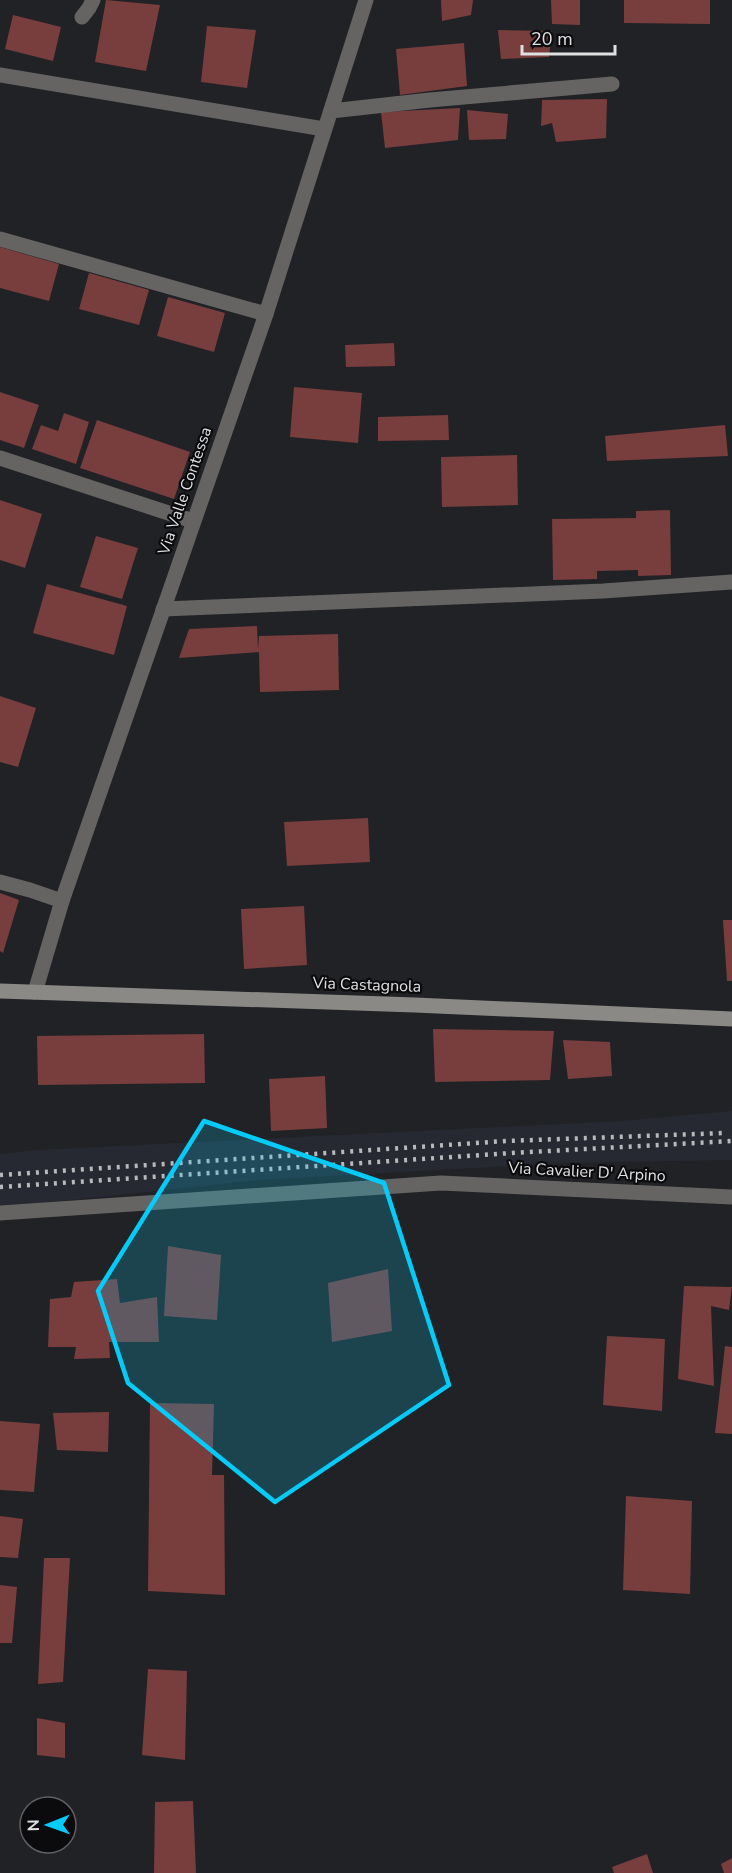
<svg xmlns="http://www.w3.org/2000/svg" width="732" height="1873" viewBox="0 0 732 1873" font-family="'Nunito Sans',sans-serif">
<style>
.built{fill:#272932}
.building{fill:#783d3d}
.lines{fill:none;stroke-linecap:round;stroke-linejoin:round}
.service{stroke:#656462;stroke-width:15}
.minor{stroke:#656462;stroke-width:15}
.secondary{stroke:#8b8986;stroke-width:15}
.rail{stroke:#b8b9bc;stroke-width:4.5;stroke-dasharray:3 6;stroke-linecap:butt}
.marked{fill:#06cbf9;fill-opacity:0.2;stroke:#06cbf9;stroke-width:4.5;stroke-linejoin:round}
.labels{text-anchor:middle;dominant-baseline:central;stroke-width:4.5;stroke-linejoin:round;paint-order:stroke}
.street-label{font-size:16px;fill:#dfe0e2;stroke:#0b0b0d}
</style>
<rect width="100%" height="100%" fill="#212225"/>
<path class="built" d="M732,1111V1160L562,1163L260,1180L42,1203L0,1205V1154L39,1150L621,1121Z"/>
<path class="building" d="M106,0L160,5L146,71L95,62Z
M441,0H473L471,15L442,21Z
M551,0H580V25L552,24Z
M624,0H710V24L624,23Z
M13,15L61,27L53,61L5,49Z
M207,26L256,30L247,88L201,82Z
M498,30L552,31L549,57L501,59Z
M464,43L467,86L400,95L396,49Z
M607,99L606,138L556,142L552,123L541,126L542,100Z
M460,108L458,140L385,148L381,112Z
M467,110L508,114L506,139L469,140Z
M0,247L59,264L49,301L0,288Z
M89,273L149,290L139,325L79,309Z
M168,297L225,313L214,352L157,336Z
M394,343L395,366L346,367L345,345Z
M294,387L362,393L358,443L290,437Z
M0,392L39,405L24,448L0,440Z
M64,413L89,422L76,464L32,449L41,425L58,431Z
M448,415L449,440L378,441V417Z
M97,420L190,452L174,499L80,468Z
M725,425L728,456L607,461L605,436Z
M517,455L518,505L442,507L441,457Z
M0,500L42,514L25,568L0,560Z
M670,510L671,575L638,576V570L597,571V579L553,580L552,519L636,518V511Z
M96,536L138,548L122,599L80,587Z
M47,584L127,606L114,655L33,633Z
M257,626L258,649L259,636L338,634L339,690L260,692L259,652L179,658L189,629Z
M0,696L36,708L18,767L0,762Z
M368,818L370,862L287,866L284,822Z
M0,893L19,900L3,953L0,951Z
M304,906L307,965L244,969L241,909Z
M723,920H732V981H727Z
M433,1029L554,1031L550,1080L435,1082Z
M204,1034L205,1083L38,1085L37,1036Z
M563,1040L610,1042L612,1076L568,1079Z
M325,1076L327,1128L271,1131L269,1079Z
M168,1246L221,1255L217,1320L164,1316Z
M388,1269L392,1331L332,1342L328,1283Z
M117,1279L120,1303L157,1297L159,1342H109L110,1358L74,1359L76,1347H48L50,1299L71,1297L74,1282Z
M684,1286L732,1287L729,1310L711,1306L714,1386L678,1379Z
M607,1336L665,1339L662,1411L603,1405Z
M725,1346L732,1347V1434L715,1433Z
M150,1403L214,1404L212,1475H224L225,1595L148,1591Z
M109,1412L108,1452L57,1450L53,1413Z
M0,1421L40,1424L34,1492L0,1490Z
M626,1496L692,1501L690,1594L623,1590Z
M0,1516L23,1519L18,1558L0,1557Z
M44,1558H70L63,1682L38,1684Z
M0,1585L17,1587L12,1643H0Z
M148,1669L187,1671L185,1760L142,1755Z
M37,1718L65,1723V1758L37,1755Z
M193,1801L196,1873H154L155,1802Z
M647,1854L653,1873H614L612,1867Z
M732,1858V1873H724L721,1864Z"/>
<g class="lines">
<path class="service" d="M82,17L89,8L93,0
M0,75L324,129
M331,111L430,100L612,84
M0,239L266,314
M0,458L193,521
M163,609L603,591L732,582
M0,882L30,890L62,901"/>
<path class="minor" d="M35,992L62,901L266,314L366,0
M0,1213L441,1183L732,1197"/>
<path class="secondary" d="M0,991L415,1005L732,1019"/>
<path class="rail" d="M0,1175L506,1141L725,1133
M0,1187L512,1153L732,1141"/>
</g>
<path class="marked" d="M204,1121L384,1183L449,1385L275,1502L128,1383L98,1291Z"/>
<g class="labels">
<g class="street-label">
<text transform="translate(185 491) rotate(-71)">Via Valle Contessa</text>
<text transform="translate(367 985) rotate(2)">Via Castagnola</text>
<text transform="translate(587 1172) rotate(3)">Via Cavalier D' Arpino</text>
</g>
</g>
<g transform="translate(48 1825) rotate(269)"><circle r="28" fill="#0b0b0d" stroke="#606062" stroke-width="1.5"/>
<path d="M0-4.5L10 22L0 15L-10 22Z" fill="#06cbf9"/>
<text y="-9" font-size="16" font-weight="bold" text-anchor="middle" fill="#dfe0e2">N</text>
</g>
<path d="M522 45v9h93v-9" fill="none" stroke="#dfe0e2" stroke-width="3"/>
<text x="531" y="45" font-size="18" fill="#dfe0e2" stroke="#0b0b0d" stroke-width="4.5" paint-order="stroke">20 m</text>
</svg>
